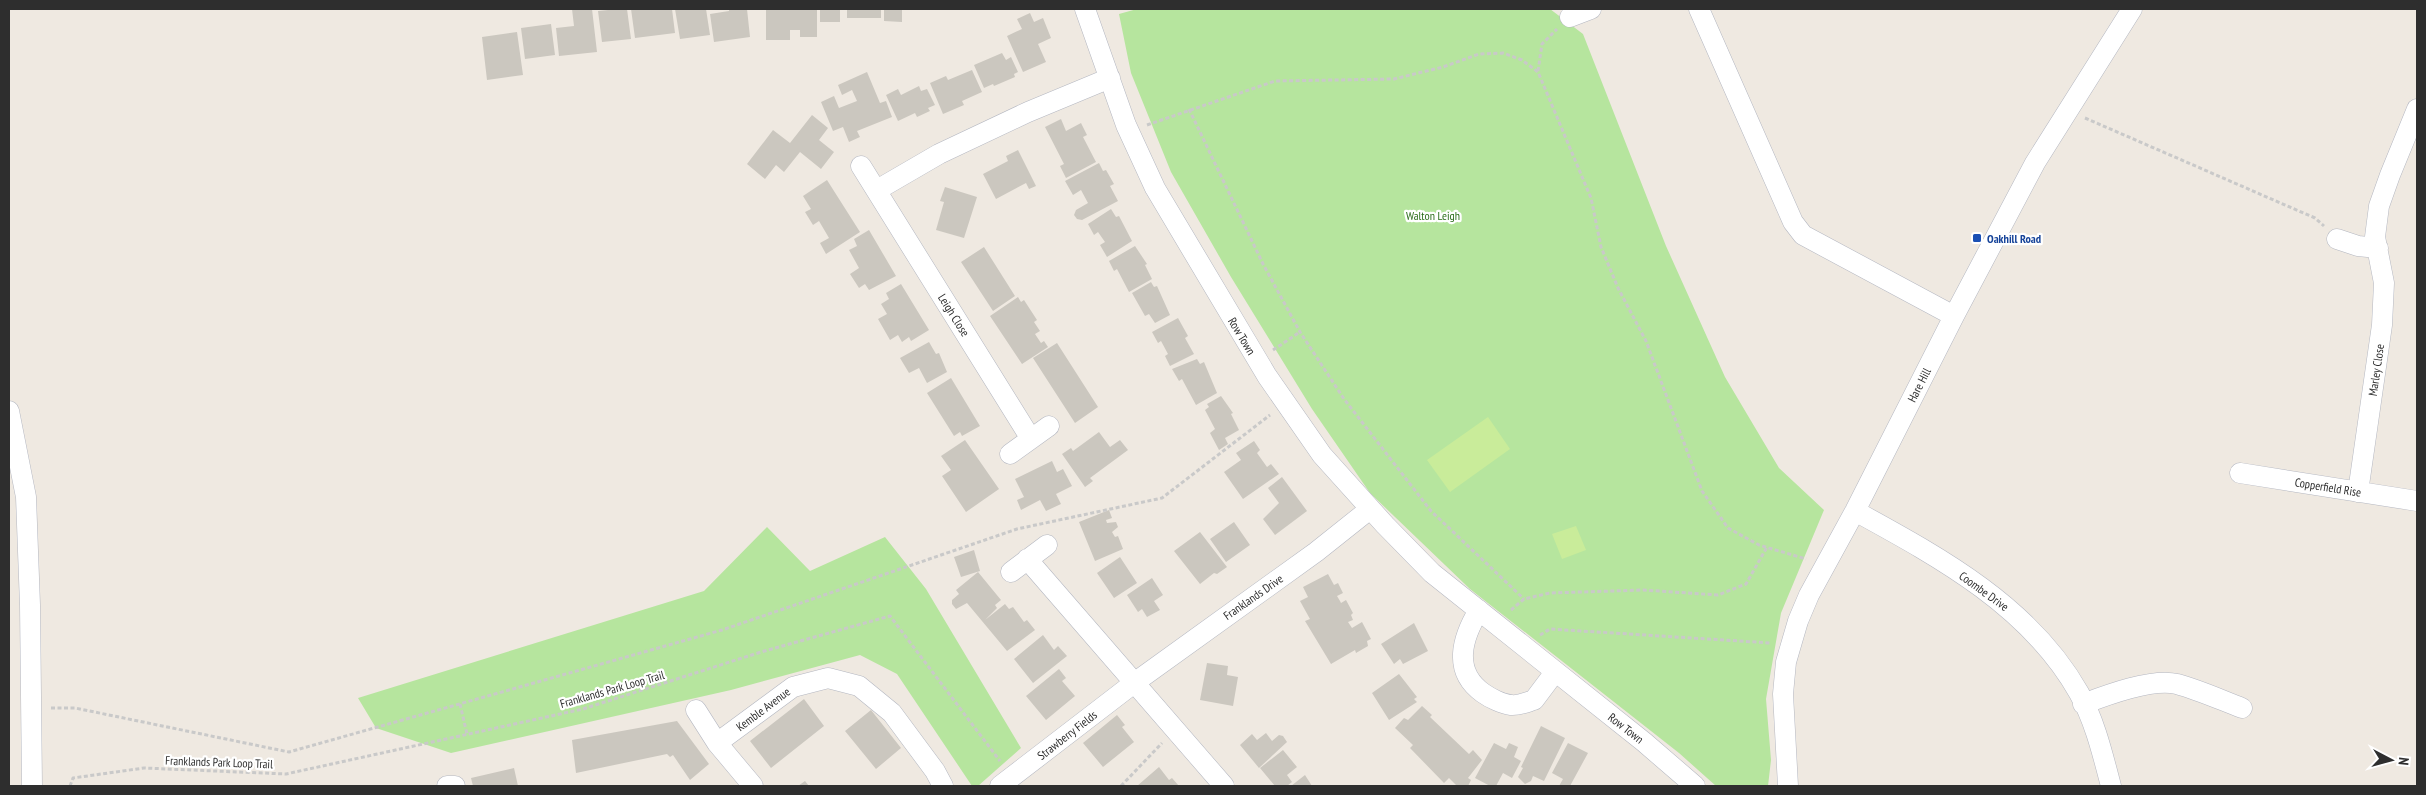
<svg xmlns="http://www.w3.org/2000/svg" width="2426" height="795" viewBox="0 0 2426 795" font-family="'PT Sans Narrow',sans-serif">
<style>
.green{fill:#b6e59e}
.pitch{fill:#c9ec9a}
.building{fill:#cbc7bf}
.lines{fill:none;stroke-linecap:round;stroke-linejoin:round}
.minor-casing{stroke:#b4b7c1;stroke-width:21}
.path{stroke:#c9c9c9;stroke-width:3;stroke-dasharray:4 2.5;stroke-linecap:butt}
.minor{stroke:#fff;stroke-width:20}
.transit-dot{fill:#1a4fb4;stroke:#fff;stroke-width:2}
.labels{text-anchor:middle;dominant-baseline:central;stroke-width:4.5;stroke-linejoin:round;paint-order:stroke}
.park-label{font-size:12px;fill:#2c6e1b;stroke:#fff}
.transit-label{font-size:12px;font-weight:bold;fill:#164399;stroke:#fff;text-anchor:start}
.street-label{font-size:12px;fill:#2e2e2e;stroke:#fff}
</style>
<rect width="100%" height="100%" fill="#efe9e1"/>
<path class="green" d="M1137,9H1550L1583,34L1666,246L1725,377L1779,468L1824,510L1781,613L1766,699L1771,760L1768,786H1716L1679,753L1470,589L1370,493L1312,409L1231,277L1171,172L1131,73L1119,14Z
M767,527L810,571L885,537L926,589L1021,748L978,786H972L897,674L860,655L731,690L451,753L376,728L358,698L704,591Z"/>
<path class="pitch" d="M1488,417L1510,449L1450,492L1427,460Z
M1576,526L1586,550L1562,559L1552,534Z"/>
<path class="building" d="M572,9H592L597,52L559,56L556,28L574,26Z
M618,9H627L631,39L602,42L598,11Z
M631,9H672L675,33L635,38Z
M675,9H706L710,35L680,39Z
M729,9H747L750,37L714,42L710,14L729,11Z
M766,9H817V37H800V30H790V40H766Z
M820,9H840V22H820Z
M847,9H881V18H847Z
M884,9H902V22L884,21Z
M1030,13L1034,22L1043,18L1051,38L1038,44L1046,62L1023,72L1007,36L1022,29L1017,19Z
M551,24L555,55L525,59L521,28Z
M517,32L523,75L487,80L482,37Z
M1002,53L1006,60L1011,57L1018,72L1014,74L1015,77L994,86L993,84L984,88L974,65Z
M972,70L982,92L962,101L964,105L943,114L930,83L946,76L948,80Z
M867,72L880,103L886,101L892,117L857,131L860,137L849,142L843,127L833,131L821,102L834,96L839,108L857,101L852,90L842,95L838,85Z
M919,86L921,91L927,89L935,105L928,108L930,111L917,117L915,113L898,121L886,95L898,89L901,95Z
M812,115L828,128L819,140L834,152L821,169L800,152L784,172L776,165L765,179L747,164L773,130L790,143Z
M1061,119L1066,131L1081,123L1087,135L1083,137L1096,162L1066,178L1060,166L1064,164L1045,127Z
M1018,150L1036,186L1029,189L1026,183L996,199L983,174L1008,161L1006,156Z
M1099,163L1103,171L1106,170L1114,184L1110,186L1118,201L1082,220L1077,219L1074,215L1076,210L1088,203L1081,190L1073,195L1065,181Z
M827,180L860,232L826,254L820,243L829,238L819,221L813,225L805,212L811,209L803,196Z
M945,187L977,197L964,238L936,230L944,202L940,201Z
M1111,209L1116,217L1119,216L1132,241L1107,257L1100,245L1105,242L1098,232L1094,235L1088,224Z
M869,230L896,276L869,290L865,284L859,288L850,274L859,268L849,250L857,246L854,239Z
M1135,246L1147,264L1145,265L1152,279L1129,292L1117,269L1114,271L1109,261Z
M984,247L1015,296L993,311L961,262Z
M1151,282L1154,287L1157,286L1170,315L1155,323L1149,314L1145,316L1132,293Z
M901,284L929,330L911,341L909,337L902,342L898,335L890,340L878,319L887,314L881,304L889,299L886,293Z
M1018,297L1021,302L1024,300L1037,320L1034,322L1040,331L1035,334L1041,343L1044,341L1048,347L1022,364L990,316Z
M1178,318L1188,336L1185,338L1194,354L1170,366L1165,356L1168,354L1161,341L1158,343L1152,332Z
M929,342L936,354L939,353L947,372L927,383L919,368L909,373L900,358Z
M1057,343L1098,407L1075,423L1033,358Z
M1197,359L1200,364L1204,362L1217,393L1196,405L1182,379L1179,381L1172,369Z
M951,378L980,426L962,436L960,432L954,436L927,393Z
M1221,396L1233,413L1231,414L1239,430L1225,438L1228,444L1219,450L1210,433L1215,429L1205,410L1209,407L1207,404Z
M1099,432L1110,447L1120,440L1128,450L1090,478L1093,481L1085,487L1062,454L1071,448L1073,451Z
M965,440L999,489L966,512L942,476L951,470L941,456Z
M1254,441L1260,450L1257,453L1267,467L1271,464L1279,474L1243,499L1224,472L1241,460L1236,453Z
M1052,461L1057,472L1063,469L1072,486L1056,494L1061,504L1046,511L1040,500L1021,510L1017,500L1024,497L1015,479Z
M1282,477L1307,511L1275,535L1263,519L1279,503L1268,488Z
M1109,510L1112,518L1106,520L1107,523L1116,522L1118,527L1112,532L1115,537L1118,536L1123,549L1095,561L1079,522Z
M1234,522L1250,545L1226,562L1210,539Z
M1200,532L1227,567L1217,574L1214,573L1200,584L1174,551Z
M974,550L980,571L961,577L954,557Z
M1120,557L1137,583L1114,598L1097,573Z
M978,572L1001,600L995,605L997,608L985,620L1005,604L1009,609L1013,607L1024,622L1027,620L1035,630L1007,651L967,603L956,609L952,604V600L959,594L956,590Z
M1328,574L1334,585L1338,583L1343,593L1337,596L1340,601L1341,603L1346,600L1353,613L1351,615L1353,620L1348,622L1352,628L1362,622L1371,639L1367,641L1368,646L1356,653L1355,650L1331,664L1305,621L1310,619L1300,601L1308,597L1303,587Z
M1152,578L1163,595L1154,601L1160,610L1147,617L1142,609L1138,612L1127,595Z
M1414,623L1428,651L1403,664L1400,659L1394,664L1381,644Z
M1043,635L1054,650L1058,646L1067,656L1033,683L1014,659Z
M1207,663L1228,666L1227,675L1238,677L1233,706L1200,700Z
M1059,669L1066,678L1062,681L1075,696L1046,720L1026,696Z
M1399,674L1417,697L1414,699L1417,702L1389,720L1372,693Z
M804,699L824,726L771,768L750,741Z
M1422,706L1432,715L1430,717L1469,754L1473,750L1482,760L1468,778L1471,780L1468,786H1457L1449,778L1444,783L1410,748L1413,745L1395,728L1404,718L1408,720Z
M871,710L901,748L876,769L845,731Z
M1117,715L1125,725L1122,727L1134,742L1103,767L1083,743Z
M677,721L709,764L690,780L673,755L670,757L667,754L576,773L572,740Z
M1541,726L1565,738L1544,781L1533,776L1531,781L1525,784L1518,777L1523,768L1521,767Z
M1266,733L1272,741L1279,735L1283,736L1287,742L1259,768L1240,745L1252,734L1257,740Z
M1494,743L1506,749L1509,743L1518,747L1514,757L1521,761L1512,778L1503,773L1496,786H1490L1475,778Z
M1568,743L1588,753L1570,786H1559L1563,779L1552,773Z
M1283,750L1297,767L1287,775L1292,782L1287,786H1275L1260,768Z
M1159,767L1169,780L1172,778L1179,786H1137Z
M514,768L518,786H473L471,778Z
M1305,775L1312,786H1291Z
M805,781L809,786H798Z"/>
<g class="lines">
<g class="minor-casing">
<path id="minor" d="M1085,9L1126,125L1155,188L1267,376L1322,455L1385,525L1432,573L1644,742L1695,786
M1699,9L1793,222L1803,235L1954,316
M1570,17L1591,9
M861,166L1031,439
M877,190L939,154L1028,112L1110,78
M2337,239L2358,246L2378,248
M9,411L26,497L30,605L32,786
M1010,454L1049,426
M2240,473L2417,501
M2358,492L2382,325L2384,283L2375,237L2379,206L2390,175L2417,109
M1855,511C1939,557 2030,606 2079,693C2095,721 2103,756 2111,786
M1027,559L1224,786
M1011,572L1047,545
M1479,610C1462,638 1452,671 1483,693C1490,698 1502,704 1511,705C1518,706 1527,702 1534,700L1555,672
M2083,704C2107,695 2152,678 2177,684C2199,690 2221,700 2242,708
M696,710L717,743L753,786
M717,743L793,687L828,678L859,686L892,713L935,771L943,786
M447,786H455
M1000,786L1134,683L1316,552L1370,509
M1788,786L1783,694L1786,662L1798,621L1809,595L1855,511L1954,316L2035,163L2132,9"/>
</g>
<path class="path" d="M1538,71L1542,44L1557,29
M1189,109L1263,264L1300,332L1344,399L1431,511L1524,599
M2085,118L2315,218L2324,226
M1147,125L1275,81L1394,79L1443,67L1479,54L1503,53L1522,60L1538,72L1591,198L1601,247L1618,288L1646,341L1702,491L1728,528L1759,545L1806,559
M1273,350L1300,332
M1511,610L1524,599L1550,593L1643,590L1718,595L1746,584L1767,547
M1540,635L1550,629L1771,643
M460,704L467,734
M51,708H75L289,752L722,630L1017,529L1162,498L1270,415
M70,786L73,778L144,768L286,774L583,709L761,652L890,616L1000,761
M1121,786L1162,743"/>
<use href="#minor" class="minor"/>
</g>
<rect class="transit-dot" x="1972" y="233" width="10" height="10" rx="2.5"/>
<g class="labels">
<g class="park-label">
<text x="1433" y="215">Walton Leigh</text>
</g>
<g class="transit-label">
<text x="1987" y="238">Oakhill Road</text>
</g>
<g class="street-label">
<text transform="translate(954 315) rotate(58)">Leigh Close</text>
<text transform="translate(1242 336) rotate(59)">Row Town</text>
<text transform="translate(2376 370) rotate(-82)">Marley Close</text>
<text transform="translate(1919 385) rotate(-63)">Hare Hill</text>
<text transform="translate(2328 487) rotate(9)">Copperfield Rise</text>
<text transform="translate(1984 591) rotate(36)">Coombe Drive</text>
<text transform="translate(1253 597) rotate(-35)">Franklands Drive</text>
<text transform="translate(612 689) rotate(-16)">Franklands Park Loop Trail</text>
<text transform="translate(763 709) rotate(-37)">Kemble Avenue</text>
<text transform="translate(1626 728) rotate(38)">Row Town</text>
<text transform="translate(1067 735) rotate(-38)">Strawberry Fields</text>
<text transform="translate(219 762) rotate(2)">Franklands Park Loop Trail</text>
</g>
</g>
<rect width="2426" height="795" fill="none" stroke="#2e2e2e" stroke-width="20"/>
<g transform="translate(2391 760) rotate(96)" stroke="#ffffff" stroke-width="4" paint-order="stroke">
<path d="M0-4L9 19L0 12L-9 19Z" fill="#2e2e2e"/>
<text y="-8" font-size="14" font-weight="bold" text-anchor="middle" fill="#2e2e2e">N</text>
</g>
</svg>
